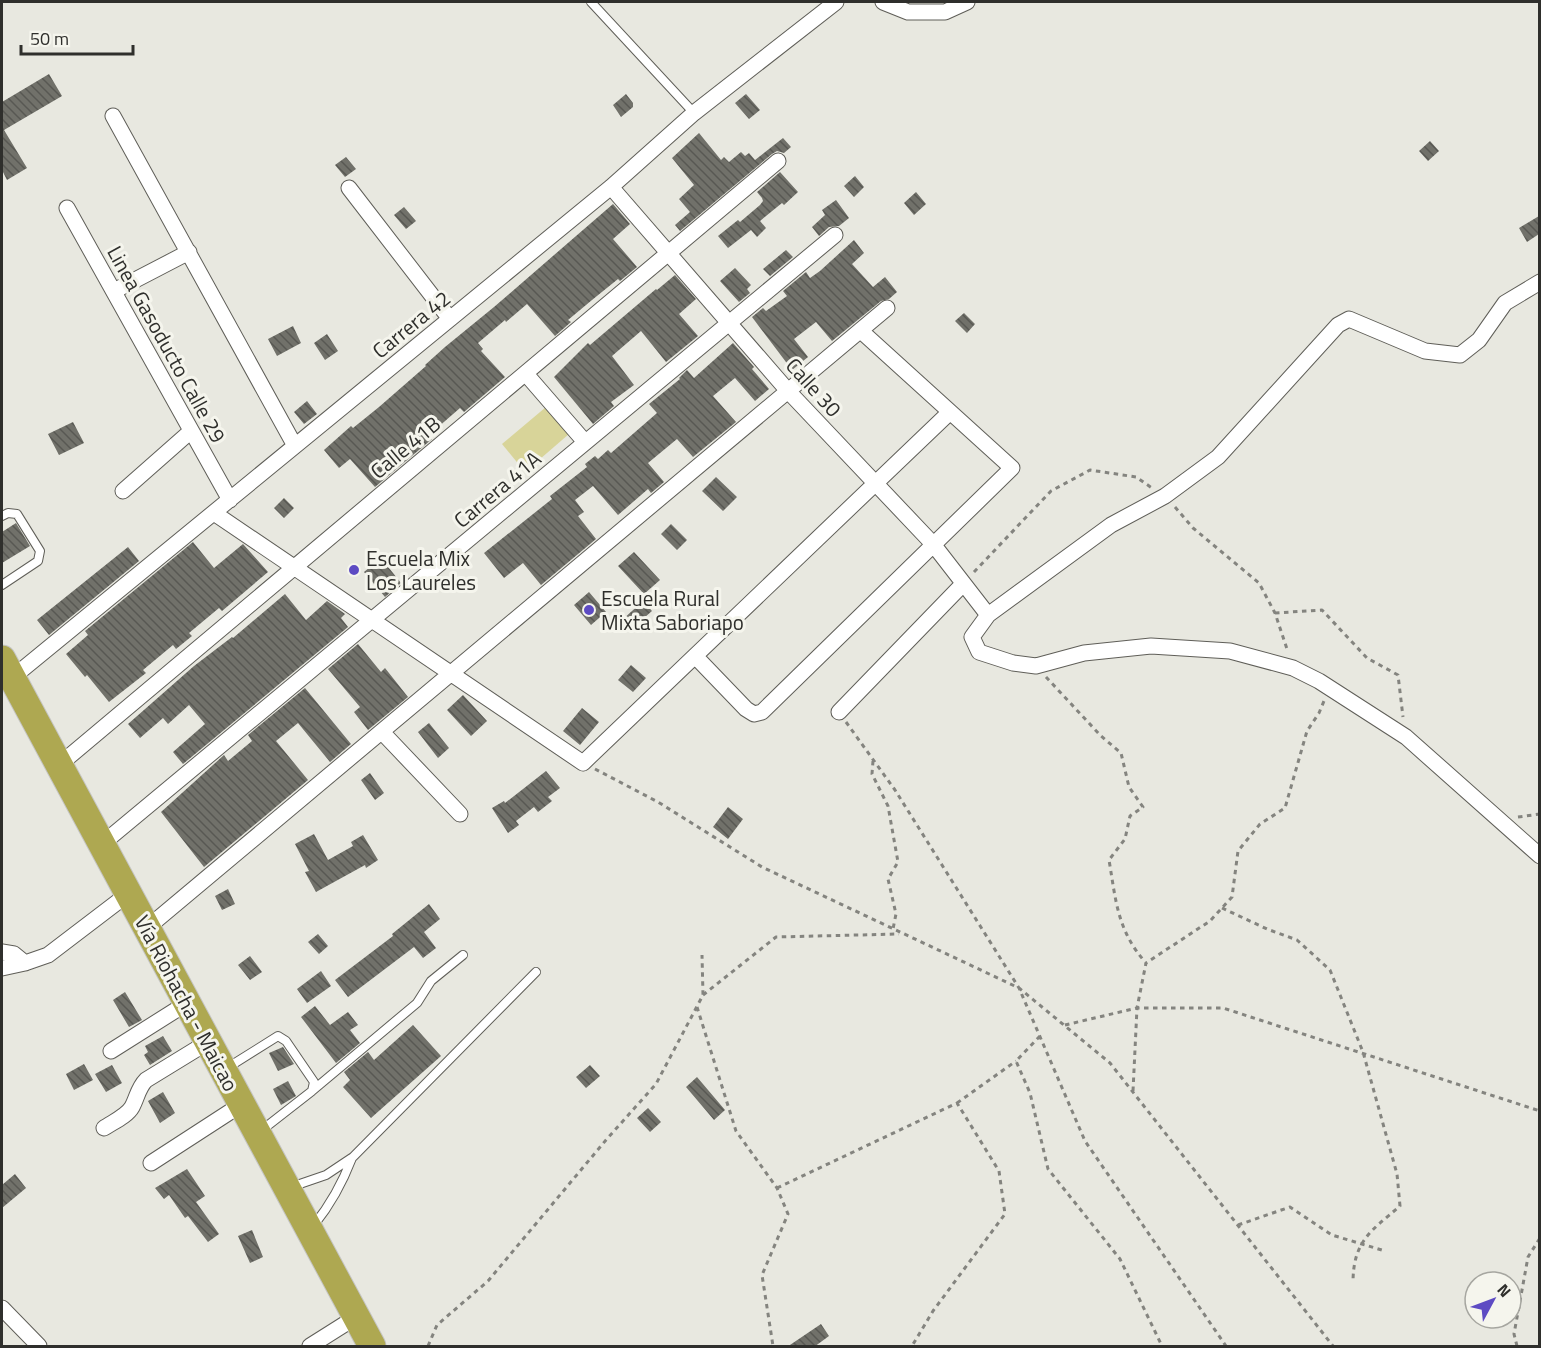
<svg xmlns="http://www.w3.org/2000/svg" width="1541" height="1348" viewBox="0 0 1541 1348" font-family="'Titillium Web',sans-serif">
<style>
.pitch{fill:#d8d499}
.building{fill:url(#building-back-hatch)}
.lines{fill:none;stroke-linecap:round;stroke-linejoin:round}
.lane-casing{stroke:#5f5e58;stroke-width:10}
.street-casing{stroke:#5f5e58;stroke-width:17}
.highway-casing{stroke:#c5c5c4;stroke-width:29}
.path{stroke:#84847f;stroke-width:3;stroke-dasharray:4.5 4.5;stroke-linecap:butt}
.lane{stroke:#fff;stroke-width:8}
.street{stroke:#fff;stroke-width:15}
.highway{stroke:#aea851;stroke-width:27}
.poi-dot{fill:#5d4bc3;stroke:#f5f5ed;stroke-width:2}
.labels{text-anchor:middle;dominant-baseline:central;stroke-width:6;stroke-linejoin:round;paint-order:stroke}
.street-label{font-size:21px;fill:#2f2f2c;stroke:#f5f5ed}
.poi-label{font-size:21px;fill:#2f2f2c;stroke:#f5f5ed;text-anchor:start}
</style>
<defs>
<pattern id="building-back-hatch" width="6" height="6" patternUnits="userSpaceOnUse" patternTransform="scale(1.5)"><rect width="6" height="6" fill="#71716a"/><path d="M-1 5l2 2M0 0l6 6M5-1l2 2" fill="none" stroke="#585853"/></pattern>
</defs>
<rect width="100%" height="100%" fill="#e8e8e0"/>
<path class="pitch" d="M546,407L569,434L525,472L502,444Z"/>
<path class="building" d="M49,74L62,96L4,130L27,168L7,180L2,170V102Z
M626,94L633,103V107L621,117L613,105Z
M746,94L760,110L749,119L735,103Z
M699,133L721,160L724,157L729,162L741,152L745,156L749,153L755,160L783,138L791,147L784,153L777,151L772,154L680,231L675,225L690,212L679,199L694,185L672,158Z
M1430,141L1439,151L1428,161L1419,151Z
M346,157L356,169L345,177L335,165Z
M780,172L798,192L784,205L782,203L760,221L766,228L757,237L751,230L728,248L718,236L738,220L740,222L760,205L763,201L762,198L757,192Z
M855,176L864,187L854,197L844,186Z
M916,192L926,204L914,215L904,203Z
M836,200L849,218L839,226L829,227L819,236L812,227L825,215L822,210Z
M613,204L630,224L613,239L637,267L620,281L618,279L592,300L568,320L571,322L555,336L527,304L506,322L505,320L478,343L483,349L481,351L505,377L464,412L460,408L429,435L432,439L375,487L350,459L339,468L324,450L351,426L353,428L379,407L426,366L425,365L445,347L494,307Z
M404,207L416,221L406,229L394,215Z
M1539,216V234L1527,242L1519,228Z
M854,240L864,253L852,264L873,287L885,277L897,292L889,299L881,301L832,341L816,322L794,339L808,357L792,370L752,317L763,308L766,311L787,296L783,291L806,272L810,278L820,271Z
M786,250L793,257L770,276L763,269Z
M735,268L751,285L747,289L750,293L739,302L720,281Z
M675,275L696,299L679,314L698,336L666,362L641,331L612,356L634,385L611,402L614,406L593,424L554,377L588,343L590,345L656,289L657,290Z
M964,313L975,324L967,333L955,321Z
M293,326L301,343L277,356L268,339Z
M327,334L338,351L325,360L314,343Z
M733,343L754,367L752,369L769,389L755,401L735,378L713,396L736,422L693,457L677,439L648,463L664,482L651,493L648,489L618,515L593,486L575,500L584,512L578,516L596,539L541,585L523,563L504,578L484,553L552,499L550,496L587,467L585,464L595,456L598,459L608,450L611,453L657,413L649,404L680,379L679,378L687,370L694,378Z
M307,401L317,414L304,424L294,412Z
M73,422L84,443L59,455L48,434Z
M716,477L737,497L723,511L702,491Z
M284,498L294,508L284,518L274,508Z
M16,523L30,546L2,563V532Z
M671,524L687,540L677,550L661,534Z
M193,542L214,568L243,544L268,572L222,611L219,608L189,633L192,636L176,649L173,645L143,670L146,673L109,702L87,675L85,677L66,654L88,635L85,631Z
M128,547L139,561L49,635L37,620Z
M634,552L660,580L644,594L618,566Z
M381,558L401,583L385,597L364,572Z
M589,592L606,612L591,625L574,605Z
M285,594L306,620L327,601L345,614L341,618L348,627L183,764L173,752L205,724L189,705L168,724L163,718L140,738L128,724L194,666L232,637L233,638Z
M643,601L652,611L629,631L621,621Z
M358,644L381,672L385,668L408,697L368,730L354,712L360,707L328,669Z
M631,665L646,678L633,692L618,680Z
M305,688L351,744L330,762L298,723L276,741L308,780L204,867L161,812L224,755L228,761L252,741L248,735Z
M463,695L487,721L471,736L447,710Z
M582,708L599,722L580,745L563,731Z
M429,723L449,748L438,758L418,732Z
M546,771L560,788L548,797L552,801L538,812L534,807L516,821L519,825L508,833L492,808L504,801L505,803Z
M370,773L384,793L375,800L361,780Z
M728,807L743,819L728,839L713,827Z
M314,834L328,860L353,846L351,842L363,835L378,860L366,868L365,865L316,892L305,872L309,871L295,844Z
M228,889L235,904L222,910L215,896Z
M429,904L440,919L424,932L436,948L423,958L414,947L348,997L335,980L393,936L392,934Z
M318,934L328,946L319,954L308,942Z
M250,956L262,972L250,980L238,965Z
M321,971L331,986L307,1003L297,989Z
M125,992L142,1020L129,1027L113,1000Z
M315,1006L330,1025L348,1012L358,1025L350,1030L360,1043L336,1063L301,1017Z
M413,1025L441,1056L371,1118L343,1087L350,1080L344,1072L368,1052L374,1060Z
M163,1036L172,1051L150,1065L144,1055L148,1052L145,1046Z
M283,1047L294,1064L278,1071L269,1053Z
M84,1064L93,1080L74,1090L66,1074Z
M112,1065L122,1083L106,1092L95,1074Z
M590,1065L600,1076L586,1088L576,1077Z
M697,1077L725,1110L714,1120L686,1087Z
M288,1081L296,1096L281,1105L273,1089Z
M163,1092L175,1113L160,1123L148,1101Z
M648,1108L661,1122L650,1132L637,1118Z
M187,1169L205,1196L196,1202L219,1234L208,1242L188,1216L185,1218L169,1195L164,1199L155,1188Z
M15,1174L26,1188L2,1208V1185Z
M252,1230L263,1257L250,1263L238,1236Z
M821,1324L829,1336L814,1347H787Z"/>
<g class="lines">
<g class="lane-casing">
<path id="lane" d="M591,2L694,113
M2,516L8,513L17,514L40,551L38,561L2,585
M227,1068L278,1036L286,1041L314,1082L312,1091L262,1130
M312,1091L417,1003L431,981L463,955
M291,1187L326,1175L353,1157L536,972
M314,1225C331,1204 342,1184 352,1158"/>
</g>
<g class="street-casing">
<path id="street" d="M883,2L908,12H945L967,2
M113,116L295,446
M611,187L788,391L933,544L988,615
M349,188L450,319
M67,208L230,500
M1540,282L1505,303L1479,340L1460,355L1425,351L1349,319L1338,325L1218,457L1165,496L1111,525L988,615L972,637L979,652L1013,663L1036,666L1084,653L1151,646L1230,651L1293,668L1319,681L1406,737L1540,856
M114,291L189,252
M526,374L585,442
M123,491L191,431
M214,513L583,763L950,412
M695,656L746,709L754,714L762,712L1012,468L861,331
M7,682L611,187L694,113L836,2
M839,712L963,584
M382,732L460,814
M59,765L778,161
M102,844L835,235
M147,928L887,308
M2,952L14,954L25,963
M2,968L25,963L48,955L128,894
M111,1051L187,1003
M104,1128C113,1122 127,1116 132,1107C137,1098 138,1088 146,1080L208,1042
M151,1163L242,1104
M2,1308L39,1346
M310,1346L356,1317"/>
</g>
<g class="highway-casing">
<path id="highway" d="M2,659L372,1346"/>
</g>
<path class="path" d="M1175,507L1193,528L1259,583L1275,613L1288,652
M974,572L1051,491L1090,470L1136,477L1152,488
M1275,613L1322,610L1367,658L1398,675L1403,717
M1046,677L1101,736L1121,753L1129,787L1143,807L1130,816L1125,839L1109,860C1116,901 1117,930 1146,963
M846,722L895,790L1019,988L1085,1141L1226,1346
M873,761L872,774L888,806L898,862L888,879L896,914L893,929
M595,769L658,802L762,867L1019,988L1110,1063L1333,1346
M1518,817L1540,814
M1222,908L1267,929L1297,940L1330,970L1363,1052L1397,1174L1400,1206C1371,1231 1353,1241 1353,1283
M703,995L776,937L899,934
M697,1007L736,1131L777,1188L788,1214L762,1275L773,1346
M1065,1025L1137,1008H1223L1540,1111
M1040,1036L1016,1061L1030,1093L1048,1169L1120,1259L1162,1346
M1133,1091L1137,1008L1146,963L1210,921L1232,897L1238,851L1260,824L1285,808L1307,731L1319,713L1324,701
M957,1103L1016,1061
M777,1188L957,1103L999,1171L1005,1214L933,1311L912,1346
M1238,1225L1290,1207L1332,1235L1385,1251
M428,1346L437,1325L488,1281L606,1140L656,1084L703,995L702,955
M1517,1346L1514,1334L1528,1257L1540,1238"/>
<use href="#lane" class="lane"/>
<use href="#street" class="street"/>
<use href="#highway" class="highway"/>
</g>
<g class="poi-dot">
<circle cx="354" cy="570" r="6"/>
<circle cx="589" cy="610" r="6"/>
</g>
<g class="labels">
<g class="street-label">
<text transform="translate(411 324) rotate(-39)">Carrera 42</text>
<text transform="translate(167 344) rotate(61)">Linea Gasoducto Calle 29</text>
<text transform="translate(814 387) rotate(48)">Calle 30</text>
<text transform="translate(405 447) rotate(-40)">Calle 41B</text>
<text transform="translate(497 489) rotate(-40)">Carrera 41A</text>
<text transform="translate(187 1003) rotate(62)">Vía Riohacha - Maicao</text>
</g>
<g class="poi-label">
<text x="366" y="558">Escuela Mix<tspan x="366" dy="24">Los Laureles</tspan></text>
<text x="601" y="598">Escuela Rural<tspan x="601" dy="24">Mixta Saboriapo</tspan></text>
</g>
</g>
<rect width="1541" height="1348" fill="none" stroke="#2f2f2c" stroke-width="6"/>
<g transform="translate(1493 1300) rotate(49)"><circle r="28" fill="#f5f5ed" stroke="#a6a6a0" stroke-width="1.5"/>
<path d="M0-4.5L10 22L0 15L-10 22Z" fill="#5d4bc3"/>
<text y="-9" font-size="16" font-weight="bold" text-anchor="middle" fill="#2f2f2c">N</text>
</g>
<path d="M21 45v9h112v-9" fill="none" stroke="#2f2f2c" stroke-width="3"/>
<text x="30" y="45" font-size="18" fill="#2f2f2c" stroke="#f5f5ed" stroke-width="4.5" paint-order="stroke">50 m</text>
</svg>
